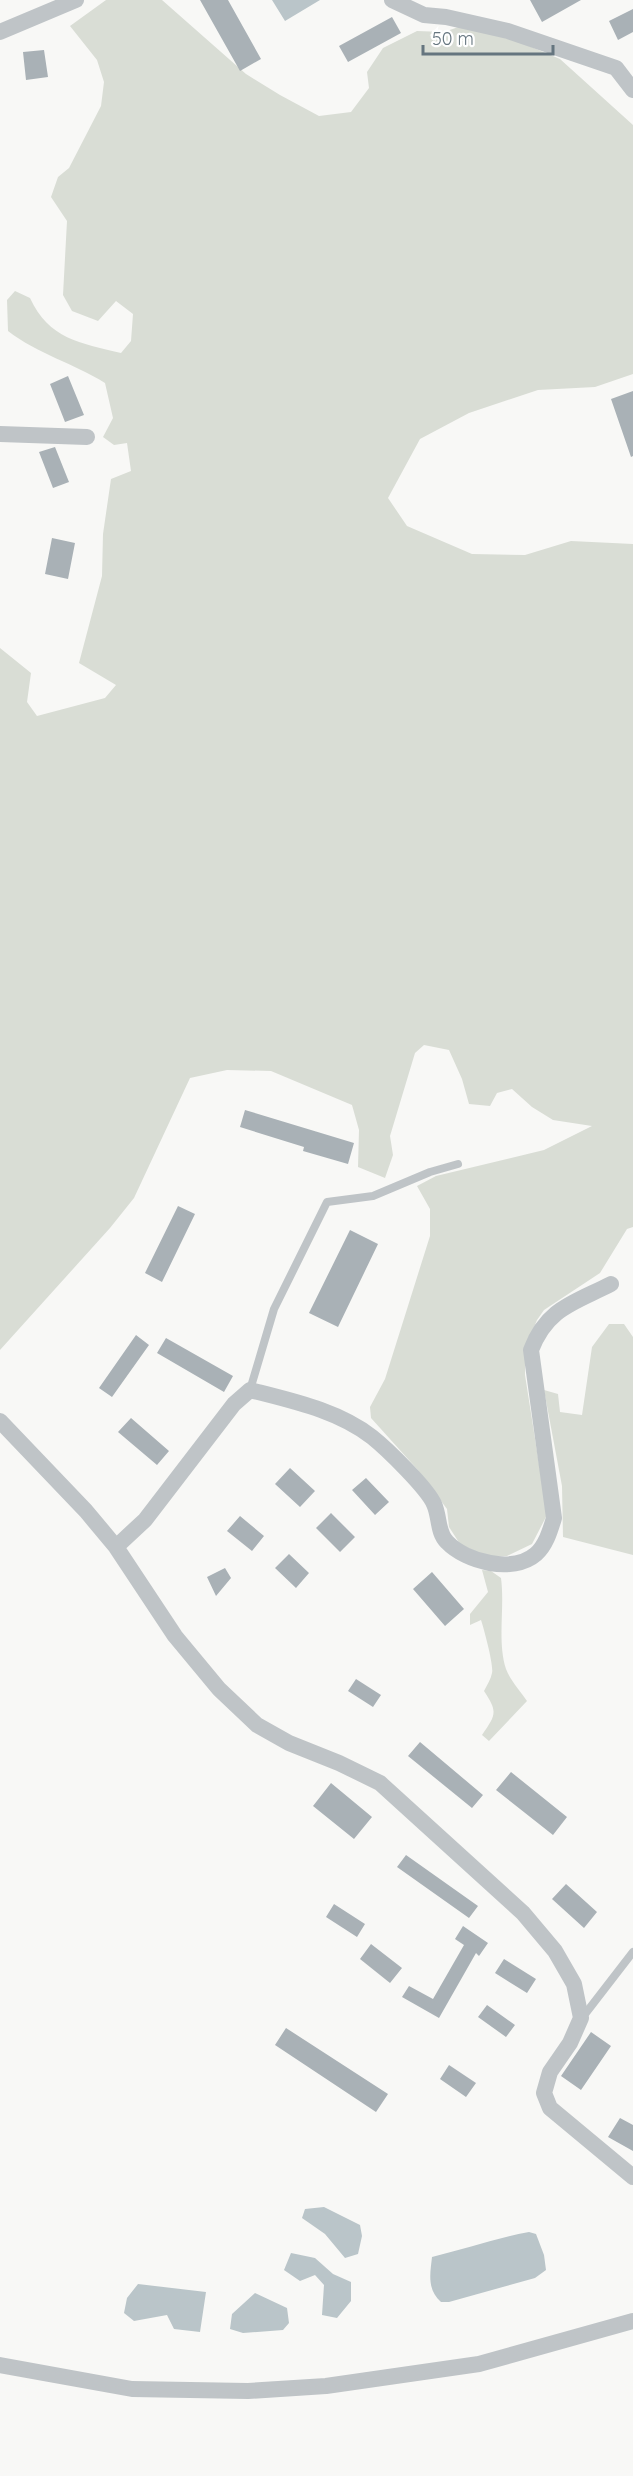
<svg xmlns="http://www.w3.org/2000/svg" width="633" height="2476" viewBox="0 0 633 2476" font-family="Quicksand,sans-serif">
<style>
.green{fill:#d9ddd5}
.water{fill:#bac5c9}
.building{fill:#a9b1b6}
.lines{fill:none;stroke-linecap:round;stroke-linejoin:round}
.lane{stroke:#bfc4c7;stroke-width:8}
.street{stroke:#bfc4c7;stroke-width:16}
</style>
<rect width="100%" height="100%" fill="#f8f8f6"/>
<path class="green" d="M106,0H162L246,74L280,95L319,116L351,112L369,88L367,72L383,48L417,31L444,32L467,24L517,41L560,59L633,125V374L595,387L538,390L469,413L420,439L388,498L407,526L472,554L525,555L571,541L633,544V1227L627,1229L600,1273L544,1310L537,1320L525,1349V1375L547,1515L532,1544L507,1556H485L460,1544L449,1527L447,1509L417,1469L371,1418L370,1407L385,1379L430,1236V1209L417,1186L436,1176L544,1150L592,1126L553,1120L532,1107L512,1089L497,1093L490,1106L469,1104L462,1079L449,1050L424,1045L415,1053L390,1136L393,1155L385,1178L358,1167L359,1130L352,1105L271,1071L227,1070L190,1078L134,1198L110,1228L0,1350V648L31,673L27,702L37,716L105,698L116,685L79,663L102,576L103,534L111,479L131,471L127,443L114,445L103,437L113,418L105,383C73,363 38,354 8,331L7,300L15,291L30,298C49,339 80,343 121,353L131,341L133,314L116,301L98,321L72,311L63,295L67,221L51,197L58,177L69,168L101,106L104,82L97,60L70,26Z
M609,1324H624L633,1337V1555L563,1537L562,1486L544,1390L558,1394L560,1412L582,1415L592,1347Z
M482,1570L491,1571L501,1578C505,1608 497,1641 506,1669C510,1680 521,1692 527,1701L489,1741L482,1735C496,1715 498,1712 484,1691C487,1685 491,1679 492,1673C494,1666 484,1629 481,1620L470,1625V1614L488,1592Z"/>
<path class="water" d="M272,0H320L285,21Z
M324,2207L360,2225L362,2236L358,2254L345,2258L325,2234L302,2218L305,2209Z
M529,2232L536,2234L544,2255L546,2270L535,2278L449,2302H441C427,2289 430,2275 432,2257C465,2249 496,2238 529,2232Z
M291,2253L315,2258L333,2274L351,2282V2301L337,2318L322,2315L324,2285L315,2275L300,2281L284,2270Z
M138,2284L206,2292L200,2332L174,2329L167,2315L134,2321L124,2313L127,2298Z
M255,2293L287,2308L289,2323L283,2330L243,2333L230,2329L232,2314Z"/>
<path class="building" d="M200,0H228L261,59L240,71Z
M530,0H581L542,22Z
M633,9V32L618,40L609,21Z
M392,17L401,33L348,62L339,46Z
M44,50L48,77L26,80L23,52Z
M68,376L84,415L65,422L50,384Z
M633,391V456L631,457L611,399Z
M55,447L69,482L53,488L39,452Z
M52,538L75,543L68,579L45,574Z
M245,1110L354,1143L348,1164L303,1151L304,1147L240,1127Z
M178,1206L195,1214L162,1282L145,1273Z
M350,1230L378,1244L338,1327L309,1313Z
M136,1335L149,1345L112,1397L99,1388Z
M166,1338L233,1376L224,1392L157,1353Z
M131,1418L169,1451L157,1465L118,1432Z
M290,1468L315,1491L300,1507L275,1484Z
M366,1478L389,1502L375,1515L352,1490Z
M331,1513L355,1537L340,1552L316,1528Z
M240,1516L264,1536L252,1551L227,1531Z
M289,1554L309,1573L296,1588L275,1568Z
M225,1568L231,1578L216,1596L207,1577Z
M432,1572L464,1609L445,1626L413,1589Z
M356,1679L381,1695L373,1707L348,1691Z
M420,1742L483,1795L472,1808L408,1756Z
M511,1772L567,1817L553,1835L496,1790Z
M331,1783L372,1817L354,1839L313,1806Z
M406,1855L478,1906L469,1918L397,1867Z
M566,1884L597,1912L584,1928L552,1899Z
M334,1904L365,1924L357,1937L326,1917Z
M463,1926L488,1943L479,1956L476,1953L439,2018L402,1997L409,1986L433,1999L464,1945L455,1939Z
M371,1944L402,1968L390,1983L360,1959Z
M504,1959L536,1979L527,1993L495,1973Z
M487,2005L515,2025L506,2037L478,2017Z
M286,2028L388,2094L376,2112L275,2045Z
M591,2032L611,2046L581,2090L561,2076Z
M449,2065L476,2083L466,2097L440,2079Z
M620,2118L633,2125V2151L608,2137Z"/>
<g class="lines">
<path class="lane" d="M250,1390L274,1309L327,1202L373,1196L430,1172L458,1164
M582,2018L633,1952"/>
<path class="street" d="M392,0L424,15L446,17L508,31L616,68L633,90
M0,32L76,0
M0,434L87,437
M0,1421L86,1511L116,1547L175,1636L219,1689L257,1725L289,1743L339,1763L380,1783L523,1913L555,1951L574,1984L581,2018L570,2043L550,2072L544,2093L550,2108L633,2177
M116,1547L145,1520L234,1404L250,1390C292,1401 337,1410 372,1437C387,1449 427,1488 434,1504C440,1517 437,1532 447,1542C466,1562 513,1574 536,1554C546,1545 550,1531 554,1518L531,1350C547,1308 574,1303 611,1284
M0,2365L132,2389L248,2391L326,2386L479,2364L633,2321"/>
</g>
<path d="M423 45v9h130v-9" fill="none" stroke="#65757f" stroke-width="3"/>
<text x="432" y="45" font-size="18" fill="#65757f" stroke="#ffffff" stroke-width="4.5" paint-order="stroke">50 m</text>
</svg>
